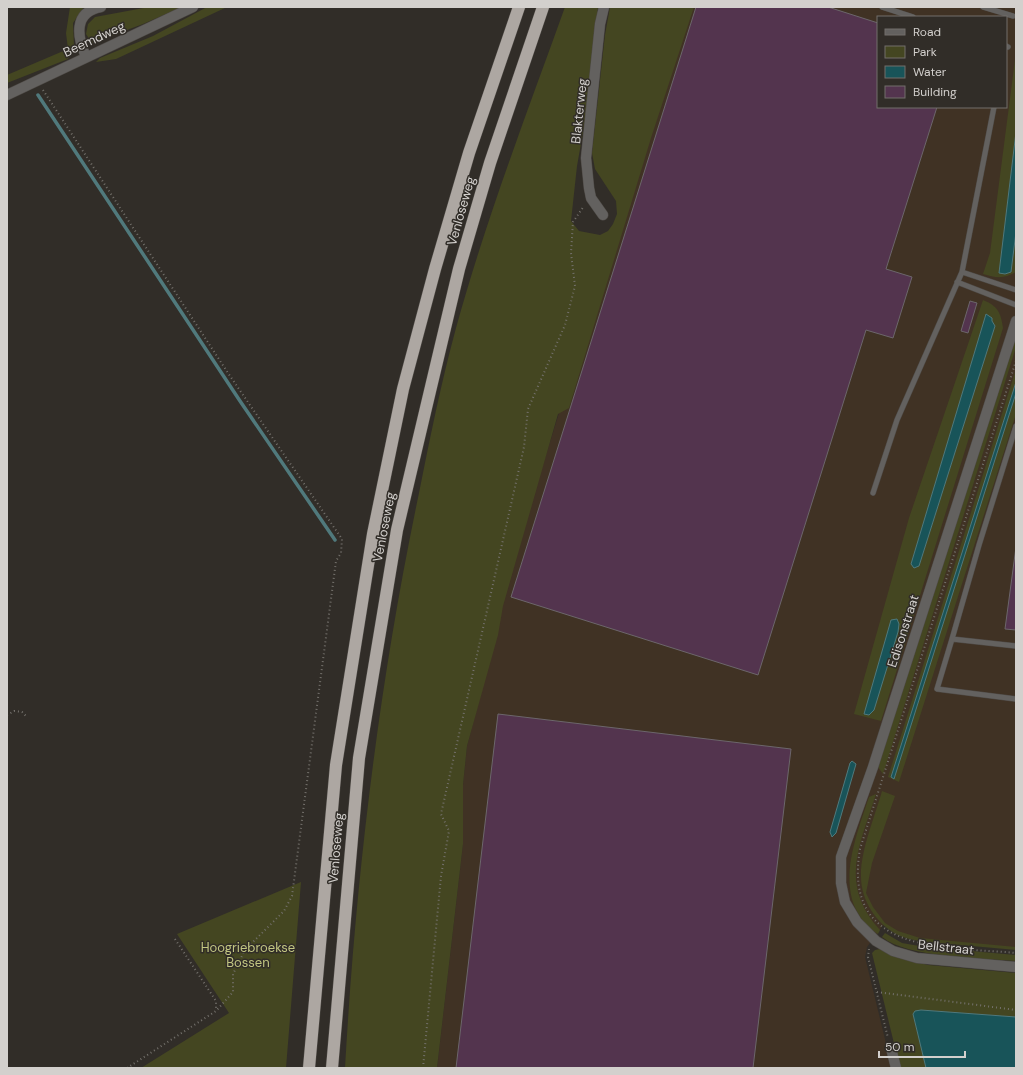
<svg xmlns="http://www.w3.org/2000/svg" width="1023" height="1075" viewBox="0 0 1023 1075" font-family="'DM Sans',sans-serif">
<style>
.industrial{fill:#403224;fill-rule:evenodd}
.green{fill:#444621;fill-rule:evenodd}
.water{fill:#185459;stroke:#50797c}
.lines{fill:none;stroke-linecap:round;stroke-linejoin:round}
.stream{stroke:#50797c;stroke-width:3.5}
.building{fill:#53344e;stroke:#6c666b}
.lane-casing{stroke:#4e4a46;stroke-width:6}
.street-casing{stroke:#4e4a46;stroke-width:11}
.highway-casing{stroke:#4e4a46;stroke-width:13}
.path{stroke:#74716c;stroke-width:2;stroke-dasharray:1 3;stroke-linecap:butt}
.lane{stroke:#63615f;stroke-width:5}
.street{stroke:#63615f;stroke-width:10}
.highway{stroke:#ada7a2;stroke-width:12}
.labels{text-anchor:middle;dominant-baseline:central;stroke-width:3;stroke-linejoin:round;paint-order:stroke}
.street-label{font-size:13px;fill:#d3d0cd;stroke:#312d28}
.park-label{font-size:13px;fill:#c3c782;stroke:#312d28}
</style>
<rect width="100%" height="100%" fill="#312d28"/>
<path class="industrial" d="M685,7H1016V948L908,938L884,924L867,947L865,957L892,1068H437L463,844V785L467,746L481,693L500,603ZM878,17H1006V107H878Z"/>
<path class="green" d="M70,7H84L73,23L74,46L68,59L7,83V75L68,49L66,33Z
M149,7H182L143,24L92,43L86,34L88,24L95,17Z
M207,7H227L116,59L96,62L100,58L153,36Z
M565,7H598L588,104L577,166L571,221L579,231L600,235L608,231L613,224L617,214L616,201L595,169L592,153L605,35L610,7H694L651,138L569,408L558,414L503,606L498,635L467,746L463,785V844L437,1068H345C356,875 379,683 419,493C430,438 441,383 456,328C486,219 527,113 565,7Z
M1016,52V132L999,273L1011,272L1016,232V272C1004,279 996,278 983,274L990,253Z
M983,300C998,306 1001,313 1003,328L881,721L854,714L909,518ZM986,314L992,318V321L995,326L919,566L914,568L911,564Z
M1016,331V347L883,774L878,767Z
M1016,369V382L891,777L894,778L1016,393V414L899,782L888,777Z
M882,791L895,796L872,863L866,893L873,907L885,923L898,931L920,938L1016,947V950C994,948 972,946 949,944C932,942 912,942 896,934C876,923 861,900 861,877C860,852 875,816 882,791Z
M876,794C860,845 838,884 880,930L878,934C829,901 855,840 869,797Z
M301,882L286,1068H141L229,1013L177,934Z
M885,933L902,943L925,947L1016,955V961C981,958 908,958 882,937Z
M880,949L899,958L928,965L1016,973V1017L921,1010L913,1014L926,1068H900L872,953L875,950Z"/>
<path class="water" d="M1016,132V232L1011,272L1005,274L999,273Z
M986,314L992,318V321L995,326L919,566L914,568L911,564Z
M1016,382V393L894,779L891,777Z
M897,619L899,624L898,632L874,710L869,715L864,714L891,620Z
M852,761L856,764L836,833L832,837L830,832L850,763Z
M921,1010L1016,1017V1068H926L913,1014L915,1011Z"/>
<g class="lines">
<path class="stream" d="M38,95L240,401L335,540"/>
</g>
<path class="building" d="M696,7H828L878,23V107H937L886,269L912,277L893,338L866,330L758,675L511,597Z
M970,301L977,303L968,333L961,331Z
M1016,547V630L1005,629Z
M498,714L791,749L753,1068H456Z"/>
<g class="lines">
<g class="lane-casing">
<path id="lane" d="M882,7L913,17
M983,7L1013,16
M1006,46L1008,47
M962,272L1016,290
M957,282L1016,305
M873,493L897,420L962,272L994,107
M952,639L979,545L1016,426
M1016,646L952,639L937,689L1016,699"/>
</g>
<g class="street-casing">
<path id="street" d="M86,57C77,37 73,12 101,7
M7,95L193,7
M603,215L591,198L589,188L586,158L600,24L604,7
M1016,321L873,767L841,857V883L845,902L857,922L876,941L893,951L917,958L1016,967
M891,1048L896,1068"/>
</g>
<g class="highway-casing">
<path id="highway" d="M309,1068L336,765L373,534L403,389L435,269L469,153L519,7
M332,1068L359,758L397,530L459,269L490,163L543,7"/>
</g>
<path class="path" d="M43,90L228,373L342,539L341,553L336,561L292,896L284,911L245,950L233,974V992L216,1011L127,1068
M1016,361L860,849C842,955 943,946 1016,953
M7,715L14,711L22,712L26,716
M175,939L216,1001V1009
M869,949L868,957L888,1038
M877,992L1016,1010
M423,1068L441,876L449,831L441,814L524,447L528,409L565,325L575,286L571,253L573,222L584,206"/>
<use href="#lane" class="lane"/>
<use href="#street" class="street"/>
<use href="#highway" class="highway"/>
</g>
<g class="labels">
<g class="street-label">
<text transform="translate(94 39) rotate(-25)">Beemdweg</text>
<text transform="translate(579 111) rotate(-84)">Blakterweg</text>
<text transform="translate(461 211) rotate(-74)">Venloseweg</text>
<text transform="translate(384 527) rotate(-79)">Venloseweg</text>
<text transform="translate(903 631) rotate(-72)">Edisonstraat</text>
<text transform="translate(336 848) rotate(-85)">Venloseweg</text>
<text transform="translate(946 947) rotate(6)">Bellstraat</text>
</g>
<g class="park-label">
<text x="248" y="947">Hoogriebroekse<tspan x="248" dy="15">Bossen</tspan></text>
</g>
</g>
<rect width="1023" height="1075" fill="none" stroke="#d3d0cd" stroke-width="16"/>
<rect x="877" y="16" width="130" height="92" fill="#312d28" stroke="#726e6a"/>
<rect x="885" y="29" width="20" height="6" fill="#63615f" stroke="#726e6a"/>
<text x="913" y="36" font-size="12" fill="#d3d0cd">Road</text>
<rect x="885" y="46" width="20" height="12" fill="#444621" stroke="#726e6a"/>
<text x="913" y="56" font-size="12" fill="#d3d0cd">Park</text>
<rect x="885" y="66" width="20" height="12" fill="#185459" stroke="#726e6a"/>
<text x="913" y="76" font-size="12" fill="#d3d0cd">Water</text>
<rect x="885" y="86" width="20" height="12" fill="#53344e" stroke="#726e6a"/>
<text x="913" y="96" font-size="12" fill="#d3d0cd">Building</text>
<path d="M879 1051v6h86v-6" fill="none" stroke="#d3d0cd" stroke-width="2"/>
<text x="885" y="1051" font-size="12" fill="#d3d0cd" stroke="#312d28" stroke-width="3" paint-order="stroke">50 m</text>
</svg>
